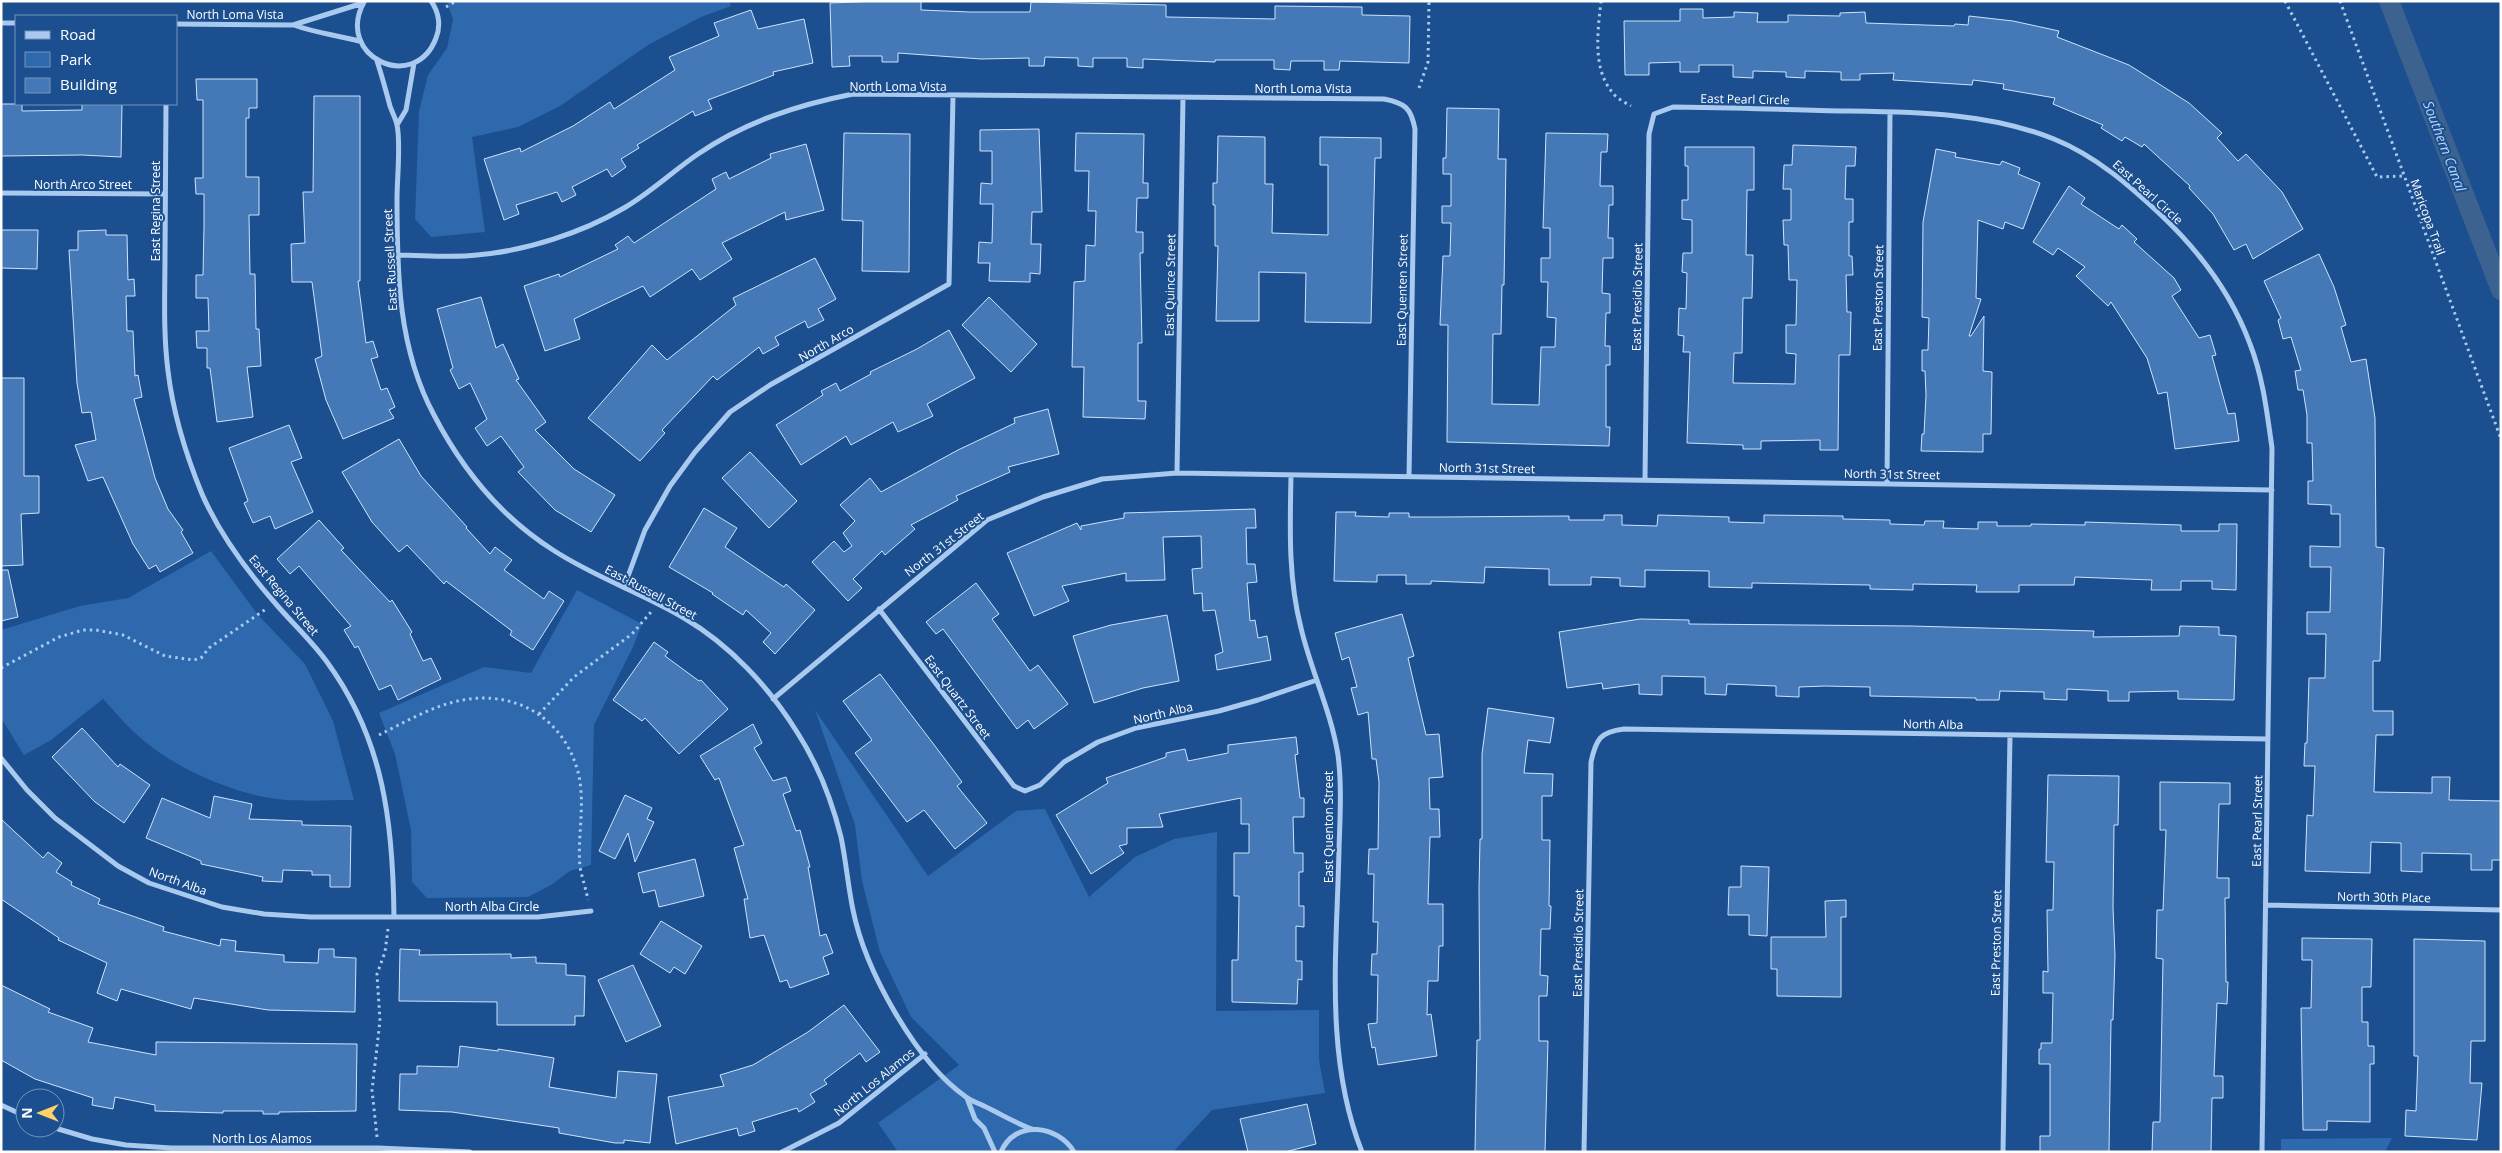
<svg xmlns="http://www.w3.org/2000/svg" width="2502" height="1153" viewBox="0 0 2502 1153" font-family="'Open Sans',sans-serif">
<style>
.green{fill:#2e69ad}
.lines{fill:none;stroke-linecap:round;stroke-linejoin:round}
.canal{stroke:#3c6290;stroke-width:20}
.building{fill:#4478b7;stroke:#cfe3fa}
.path{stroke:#a9c9ee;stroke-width:3;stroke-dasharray:2.5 4;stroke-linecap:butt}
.minor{stroke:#a9c9ee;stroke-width:5}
.labels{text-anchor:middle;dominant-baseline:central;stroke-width:4;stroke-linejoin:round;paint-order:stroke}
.street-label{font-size:12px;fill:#fff;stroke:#1b4f8f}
.water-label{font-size:14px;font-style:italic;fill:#b5d3f5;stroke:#1b4f8f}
</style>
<rect width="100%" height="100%" fill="#1b4f8f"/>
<path class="green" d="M447,1H729L731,6L701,17L648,45L560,106L518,127L472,137L485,232L431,237L415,219L419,111L428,75L447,48L453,20Z
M211,551L258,615L305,664L333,721L354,800C323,800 290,803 259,796C214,785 168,764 134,732C123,722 114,710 103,699L51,740L24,755L1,718V630L80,606L128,598Z
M577,590L642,624L633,647L594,725L591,865L570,871L551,885L528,897L427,898L412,882L411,830L395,754L379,713L484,667L531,673Z
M815,710L928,876L1016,811L1045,809L1089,897L1135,857L1174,839L1217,832L1216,1011L1319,1010V1060L1325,1093L1212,1110L1173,1152H898L878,1123L959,1065L911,1017L880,952L862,881L855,825Z
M2392,1138L2385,1152H2281V1139Z"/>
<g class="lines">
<path class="canal" d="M2389,1L2501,290"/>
</g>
<path class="building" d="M880,1H921V10L970,12H1030L1031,2L1166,5V17L1275,19V6L1362,7V15L1410,16L1409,63L1340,61L1339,70H1324V61H1291L1290,70L1274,69V60H1215V62L1143,59V68L1127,67V58H1093V67L1078,66V58L1045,57L1044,66H1029V58L981,59L898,53V62H882V56H849L850,66L832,67L830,3Z
M1680,9H1703V18L1734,17V12L1758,13L1757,22H1788V15L1840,16V13L1865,12L1866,23L1954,26L1955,24L1968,25L1969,16L2013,21L2059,31L2057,37L2129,65L2189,103L2222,133L2217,138L2238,161L2246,154L2282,192L2303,229L2253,259L2246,244L2234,250L2213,214L2189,188L2190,186L2144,144L2142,147L2125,137L2122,141L2101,128L2103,125L2053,104L2055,98L2003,89L2004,84L1973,80L1972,85L1893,80L1894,73L1860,74V80H1841V72L1805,71V78L1786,77V72L1753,71V78L1733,77V65H1699V72H1680V62L1649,63V75H1625L1624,21H1680Z
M751,10L758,29L804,19L813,63L773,72L774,75L708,100L712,109L695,116L693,111L637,145L639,148L621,159L626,167L612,177L607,169L572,187L576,195L562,202L557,192L516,205L519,214L504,220L484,159L520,148L521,152L573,126L610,102L614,109L675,70L669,57L719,36L714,23Z
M196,79H257V108H249V118H246V177H259V215H249L250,274H255L256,329H259L261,366L247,367L253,417L217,422L210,368H207V348H197L196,331H209L208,298H196V275H203L204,226V194H196L195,178H203V100H197Z
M314,96H360V281H358L366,343L373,341L378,357L371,359L381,390L387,388L395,407L389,410L394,418L343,439L326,400L315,359L322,356L312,282H292L291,244L305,243L303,192H313Z
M1,104H22V111L82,110V104H122L121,157L82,155L1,156Z
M1447,108L1499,109L1498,159H1506L1504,285H1502L1501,334H1493L1492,404L1539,405L1541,347H1555L1556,318L1547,317L1548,282H1541V258H1550V228H1543L1546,133L1608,134L1607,152H1601L1600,186H1613V205H1609L1608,238H1613V258H1603L1602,293L1610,294V313H1606L1605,346H1610V365H1606V427H1610L1609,446L1447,442L1448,325H1440L1443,256H1450L1451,223H1442V206H1451V174H1443V158H1446Z
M1039,129L1042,212H1032L1031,244H1041L1040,274L1030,273V282L989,281L990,263H978L979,242L992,243L993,204H980L981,183L992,184V151H980V130Z
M844,133L910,134L909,272L862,271L863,221L842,220Z
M1076,133L1144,134L1143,183H1148V198H1137L1136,232H1143V253H1140L1142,343H1138V401H1146L1145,419L1083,417L1084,367H1072L1074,282L1085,281L1086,245L1095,246L1096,211H1088L1089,171H1075Z
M1218,136L1265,137V184H1273L1272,233L1328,235V165H1320V137L1381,138V158H1375L1371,323L1305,322L1306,273L1259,272V321H1216L1218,246H1215V205H1213V183H1217Z
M806,144L824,210L786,220L785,212L722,243L732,259L700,280L692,269L650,297L643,286L574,319L580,339L545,351L524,286L559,274L560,277L618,249L615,245L628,236L634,243L716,189L712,179L726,172L729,179L771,158L770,154Z
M1793,145L1856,147L1855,166H1846L1845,199H1853V222H1849V256H1852L1853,275H1846L1847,312H1851L1850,355H1839L1838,450H1820V440L1761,441V449H1743V445L1687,443L1690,352H1683L1684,336L1678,335L1679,308L1686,309L1687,273L1682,272L1683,253H1692V220L1682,219V200H1688V166H1685V147H1754V190H1747L1746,255H1753L1752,298H1743L1742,353H1734L1733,383L1795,384L1796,354L1786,353V325H1796L1797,280H1789L1788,245H1784L1783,220H1791V189H1783L1784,165H1792Z
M1936,149L1956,153L1955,157L2000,165L2002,161L2020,168L2018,174L2040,183L2023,229L2005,222L2003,229L1978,220L1976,298L1981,299L1969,336H1971L1984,316L1983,371L1992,372L1991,434H1983V452L1921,451L1922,434H1924L1926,395L1925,371H1922V350H1928L1929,318L1922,317L1923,222Z
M2069,186L2085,198L2081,204L2119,229L2122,225L2137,239L2134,242L2174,278L2181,290L2172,296L2199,338L2210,335L2216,355L2212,356L2228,414L2235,413L2239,441L2175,449L2167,392L2158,394L2147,358L2111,302L2108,306L2076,276L2085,267L2058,248L2053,255L2033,242Z
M1,230H38L37,269L1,268Z
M106,230V235H127L128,280L134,279L135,296H126L127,331H133L135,376L138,375L142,397L134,399L155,478L168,509L183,530L181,532L193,553L160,572L156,565L149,569L133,544L103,477L88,481L75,445L96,440L91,412L82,413L77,383L69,250H78V231Z
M2319,254L2334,287L2346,325L2341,327L2351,362L2366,359L2375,418L2376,547L2384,548L2380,661H2373V711H2393V735H2376L2374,792L2432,793V777H2450L2449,800L2501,801V860H2492V870H2471V854L2422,853V872L2401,871V843L2371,842L2370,873L2305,871L2307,815L2313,816L2315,766H2304L2305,743H2307L2309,678H2325L2326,634H2307V612H2330L2331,567H2310V546L2340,547V514H2331V505L2308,504V481H2313L2312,443H2307V415L2303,390H2298L2295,371L2301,370L2291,337L2283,339L2278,320L2281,318L2264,281Z
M815,258L836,299L818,309L824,320L808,328L805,321L775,337L779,345L763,354L759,347L717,380L713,376L662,430L665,433L640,461L588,418L652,345L667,360L736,305L733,298Z
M481,297L496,348L503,344L519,379L516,380L546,422L535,430L574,469L615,495L591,532L555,510L518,472L524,467L501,436L487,446L475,428L487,419L470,383L459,389L450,370L453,368L437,309Z
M989,297L1037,344L1011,372L962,325Z
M949,330L975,378L927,404L933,416L898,432L893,422L851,445L846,436L801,465L776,425L823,395L821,391L836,383L840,391L871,374L870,372L917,349Z
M1,378H24V476H39V513L21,514L23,565L1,566Z
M1048,409L1059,454L1008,467L1010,472L956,496L958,500L911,525L915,529L885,555L882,551L853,579L862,588L848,601L812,562L834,541L844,552L852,546L843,533L855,521L840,505L870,478L881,492L958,450L1015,423L1014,418Z
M289,425L302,458L291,462L313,512L275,529L270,516L253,523L244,503L248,501L229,448Z
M399,439L421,476L467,527L466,528L490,554L495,547L512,560L504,570L544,599L549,591L564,601L533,650L510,635L512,631L446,581L444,584L407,545L399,552L372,522L342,472Z
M750,452L797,501L769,528L722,478Z
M704,508L737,528L725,547L784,587L786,584L815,610L775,654L763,642L771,633L746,610L743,615L712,594L713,593L669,567Z
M1255,509L1256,528H1246L1247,564H1255L1257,582L1247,583L1250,621L1255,620L1258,638L1267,636L1271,660L1217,670L1215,655L1223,652L1215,610L1203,611L1202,593L1194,594L1192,569L1202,568L1201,536L1163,537L1165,580L1126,581V573L1062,586L1069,601L1034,616L1007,553L1077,523L1081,530V526L1124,518V513Z
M1336,512H1356L1355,516L1389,517V513H1409V517H1443L1569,516V520H1604V515H1622V525L1657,526L1658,515L1729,517V522L1764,523V515L1843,516V519L1890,520V524L1924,525L1925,521H1944L1943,528L1978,529V522H1997V526H2031V524L2085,525V522L2181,525V531H2219V524H2237L2236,590L2212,589V581H2181V590H2151L2152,580L2075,577L2074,585H2019V592H1976L1977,585L1913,584V590L1870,589V585L1752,583V588L1709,587V571L1645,570V587L1620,586V578L1591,577V585H1549V569L1485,567L1484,583L1431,581V584H1406V575H1377V582L1334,581Z
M319,520L344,548L341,550L390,602L392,600L412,632L410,634L423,661L431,658L441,679L398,700L391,685L379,690L358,646L355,648L344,630L351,626L299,566L290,574L277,559Z
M1,570H8L18,617L1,621Z
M976,583L999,614L992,619L1030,671L1038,665L1068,704L1034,729L1028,720L1017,729L943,629L936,634L926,622Z
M1402,614L1414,656L1408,658L1426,735L1439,734L1443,777L1429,778L1430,809H1439L1440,837H1430L1428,904H1443V946H1439L1438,981H1428L1427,1015L1431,1014L1437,1056L1378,1065L1375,1047L1372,1048L1368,1024L1377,1023L1378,975H1371L1372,954H1377L1378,922H1373L1374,874H1368L1369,849H1378L1379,782L1376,759H1372L1368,712L1358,715L1351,688L1357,687L1349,657L1342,660L1335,633Z
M1167,615L1179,681L1143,688L1094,703L1073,636L1111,625Z
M1640,619L1689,620V624L1911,626L2094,631L2093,637L2179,636L2180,626L2219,627V635L2236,636L2234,700L2178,699V691L2129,692V701H2108V691L2067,689V700L2044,699V692L2000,691L1999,700H1976V698L1870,696V687L1825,686L1799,687V697L1776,696V686L1727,684L1726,695L1705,694V677L1662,676V695L1639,694V684L1603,689L1602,683L1567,688L1559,632Z
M654,642L668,652L665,656L699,681L701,680L728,709L679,754L645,718L642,721L613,700Z
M880,674L935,746L962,782L957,786L987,823L955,849L924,810L907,822L855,753L872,740L843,701Z
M1488,708L1554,718L1550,743L1528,740L1524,773L1553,774L1552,796H1542V840H1550L1549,906H1551L1550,929H1541L1540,975L1548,976L1547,996H1539V1041H1548L1545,1152H1475L1477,1040H1480L1479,888L1480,839H1482V754Z
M753,724L762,743L754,748L773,781L786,777L791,791L783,794L796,831L800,830L810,867H808L820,936L826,934L833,953L823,957L829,974L790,988L787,980L780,982L764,935L750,938L744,899H748L734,848L744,845L719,778L715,780L700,756Z
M82,728L118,767L120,764L150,785L124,823L95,802L52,757Z
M1296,737L1298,754L1295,755L1300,798H1304V817H1293L1294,853H1303V872H1299V906H1304V927L1296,926V961H1302V980L1298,979L1297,1004L1232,1002V960H1238L1239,896H1234V853H1249V824H1241V798L1159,814L1163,827L1127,828V844L1119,846L1124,853L1091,874L1056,815L1108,783L1106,778L1166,757V753L1185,749L1188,761L1228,753V745Z
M2048,775L2119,776L2118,825H2114L2113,908L2115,955L2113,1020H2111L2109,1152H2040V1136H2050V1064H2039V1049H2041V1043H2052L2053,993H2043V971L2048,972L2047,910H2053L2054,862H2046Z
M2160,782L2230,783V804H2219L2217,878H2229V898H2225L2226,982H2228L2227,1004L2217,1003L2214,1076H2223V1098H2212L2211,1152H2152L2153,1122H2160L2163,959L2156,958L2157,910H2163L2166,830H2160Z
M625,795L652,808L647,819L654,822L635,862L628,833L615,859L599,851Z
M214,796L252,804L249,819L302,821V825L351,826L350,887H330V875H312V871L283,870L282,882L262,881L263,877L201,864V861L146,838L162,798L210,818Z
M1,819L43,858L48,852L62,863L56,872L72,882L71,885L100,899L98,904L164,927L163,931L220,946L221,939L236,941L235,951L284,955V962L318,963L319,949H334V957L356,958L355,1012L268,1010L194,998L191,1009L121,989L117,1001L97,993L107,963L58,940L59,938L1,899Z
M695,859L704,896L659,907L655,890L643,893L638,873Z
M1741,866L1769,867L1767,936L1749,935V915H1728L1729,887H1741Z
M1846,900V917H1841V997L1777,996V969H1771V937H1826L1825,901Z
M661,921L702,946L685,974L674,967L670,973L640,954Z
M2302,938L2372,939L2371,987H2362V1022H2368V1046H2374V1064H2370V1122L2327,1121V1130H2303L2301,1008H2311L2312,960H2302Z
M2414,939L2485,941V1041H2471L2470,1083H2482L2477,1140L2405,1136L2406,1110L2416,1111L2418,1056H2414Z
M400,949L420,950L419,955L511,954V958L536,957V963L566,964V975L585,976L584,1016H575V1025H497V1002L399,1001Z
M633,965L661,1026L626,1042L598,980Z
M1,985L50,1009L48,1012L93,1028L88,1042L156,1055V1042L357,1044L356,1111L279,1112V1114H263V1111H223V1113L155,1111V1105L115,1097L113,1109L92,1105L93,1098L35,1079L1,1060Z
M844,1005L880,1052L866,1062L860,1053L824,1080L827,1084L810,1094L815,1102L799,1112L797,1108L752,1122L755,1131L739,1136L737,1128L676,1144L668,1097L724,1086L720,1075L753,1065L808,1032Z
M460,1046L498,1051V1049L554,1058L549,1087L616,1098L618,1071L657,1074L650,1143L624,1140V1143H615L559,1133V1128L452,1112L399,1110L400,1074H417V1066L458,1067Z
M1307,1104L1316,1144L1285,1152H1248L1240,1119Z"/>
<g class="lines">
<path class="path" d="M1601,1C1598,29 1592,68 1612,92C1616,98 1624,102 1631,106
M2285,1L2377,177L2404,176
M2340,1L2501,439
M446,7L456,1
M1419,88L1428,62L1429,1
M1,668L59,637L83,630H96L123,635L165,656L194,660L201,658L209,648L266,609
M539,714L574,677L632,634L651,612
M379,735C405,722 434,705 463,700C517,690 564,719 578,772C586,803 577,836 580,867C582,878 586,889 588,900
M377,1137L372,1090L380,1021L377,974L385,952L388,929"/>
<path class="minor" d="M364,2C334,57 415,94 436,38C441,26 439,12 431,1
M1,23H16
M176,24L293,25L363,3
M294,25C315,33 337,35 359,41
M377,61C382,76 386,91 390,106C392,112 396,119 397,125C401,143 397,179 397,199C397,274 398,348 434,415C462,469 501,517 553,550C594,577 642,593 684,618C730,645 769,687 797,732C817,763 832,801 841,837C846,861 848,886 853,910C865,970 916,1062 966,1097C971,1101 978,1103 984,1106C1001,1114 1015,1123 1032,1129
M166,104C166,154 165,203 165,253C165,293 163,332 168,371C173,413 186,455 202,494C219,533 247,571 275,603C292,623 312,641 327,662C384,740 393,823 394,917
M397,125L406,110L414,63
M1,193L165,194
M397,255C423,255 451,258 477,255C525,251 582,233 624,208C650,193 673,171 698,154C745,122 797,105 853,94L1384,99C1405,103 1411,108 1415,129L1409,477
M1177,473L1183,97
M1291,475C1290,527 1288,578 1301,628C1311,671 1331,711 1338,755C1342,786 1340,818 1339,849C1337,949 1324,1057 1362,1152
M1645,480L1649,134L1654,114L1673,107C1730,108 1786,109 1842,111C1914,112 1987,112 2054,139C2096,156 2130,186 2162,216C2200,252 2232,295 2250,344C2263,377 2267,413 2272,448L2262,1152
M1887,484L1890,112
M624,587L645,530L670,486L695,452L730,412L770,385L949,284L953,96
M879,609L1014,786L1025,791L1040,785L1064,762L1098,742L1136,728L1219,711L1258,700L1317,680
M773,699L987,520L1043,497L1102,479L1177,473L2272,490
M1,758L27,790L55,818L118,866L149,883L222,907L264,914L311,917H538L591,911
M2266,905L2501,910
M967,1098L975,1119L984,1128L995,1152
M1,1105L25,1116
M55,1128L92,1139L126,1145L171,1148H378L470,1152
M782,1152L839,1123L925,1054
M1001,1152C1015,1119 1058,1125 1074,1152
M1584,1152L1591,762C1596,739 1600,732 1624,729L2268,739
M2003,1152L2010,735"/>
</g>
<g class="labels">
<g class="street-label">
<text x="235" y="14">North Loma Vista</text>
<text x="898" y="86">North Loma Vista</text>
<text x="1303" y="88">North Loma Vista</text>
<text transform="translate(1745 99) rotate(1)">East Pearl Circle</text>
<text x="83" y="184">North Arco Street</text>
<text transform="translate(2148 192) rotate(42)">East Pearl Circle</text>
<text transform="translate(155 211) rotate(-90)">East Regina Street</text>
<text transform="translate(2428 217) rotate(70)">Maricopa Trail</text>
<text transform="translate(390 260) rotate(-93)">East Russell Street</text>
<text transform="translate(1170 285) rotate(-89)">East Quince Street</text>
<text transform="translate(1402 290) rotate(-89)">East Quenten Street</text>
<text transform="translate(1637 297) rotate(-89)">East Presidio Street</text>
<text transform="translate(1878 298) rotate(-89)">East Preston Street</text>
<text transform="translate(826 343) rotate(-30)">North Arco</text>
<text transform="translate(1487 468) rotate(1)">North 31st Street</text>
<text transform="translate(1892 474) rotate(1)">North 31st Street</text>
<text transform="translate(944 544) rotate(-38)">North 31st Street</text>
<text transform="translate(651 592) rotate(28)">East Russell Street</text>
<text transform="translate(284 595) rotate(50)">East Regina Street</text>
<text transform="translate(958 697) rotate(53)">East Quartz Street</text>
<text transform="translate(1163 713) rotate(-13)">North Alba</text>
<text transform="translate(1933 724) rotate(1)">North Alba</text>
<text transform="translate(2257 821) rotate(-89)">East Pearl Street</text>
<text transform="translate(1328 827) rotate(-90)">East Quenton Street</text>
<text transform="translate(178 881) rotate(20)">North Alba</text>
<text transform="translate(2384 897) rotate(1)">North 30th Place</text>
<text x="492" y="906">North Alba Circle</text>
<text transform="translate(1578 943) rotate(-89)">East Presidio Street</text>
<text transform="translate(1996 943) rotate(-89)">East Preston Street</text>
<text transform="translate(874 1082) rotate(-39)">North Los Alamos</text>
<text x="262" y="1138">North Los Alamos</text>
</g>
<g class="water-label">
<text transform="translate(2445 146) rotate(69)">Southern Canal</text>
</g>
</g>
<rect width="2502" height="1153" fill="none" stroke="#ffffff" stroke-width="5"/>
<rect x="15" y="15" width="162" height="90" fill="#1b4f8f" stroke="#7695bc"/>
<rect x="25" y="31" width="25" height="8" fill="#a9c9ee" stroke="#7695bc"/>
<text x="60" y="40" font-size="15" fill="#ffffff">Road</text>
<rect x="25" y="52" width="25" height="15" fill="#2e69ad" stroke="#7695bc"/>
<text x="60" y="65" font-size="15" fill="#ffffff">Park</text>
<rect x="25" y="78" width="25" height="15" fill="#4478b7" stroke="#7695bc"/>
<text x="60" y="90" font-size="15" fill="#ffffff">Building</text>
<g transform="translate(40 1113) rotate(270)"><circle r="24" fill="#1b4f8f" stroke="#7695bc"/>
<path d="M0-4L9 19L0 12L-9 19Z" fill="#ffd166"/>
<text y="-8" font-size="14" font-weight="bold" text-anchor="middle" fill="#ffffff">N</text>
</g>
</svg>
